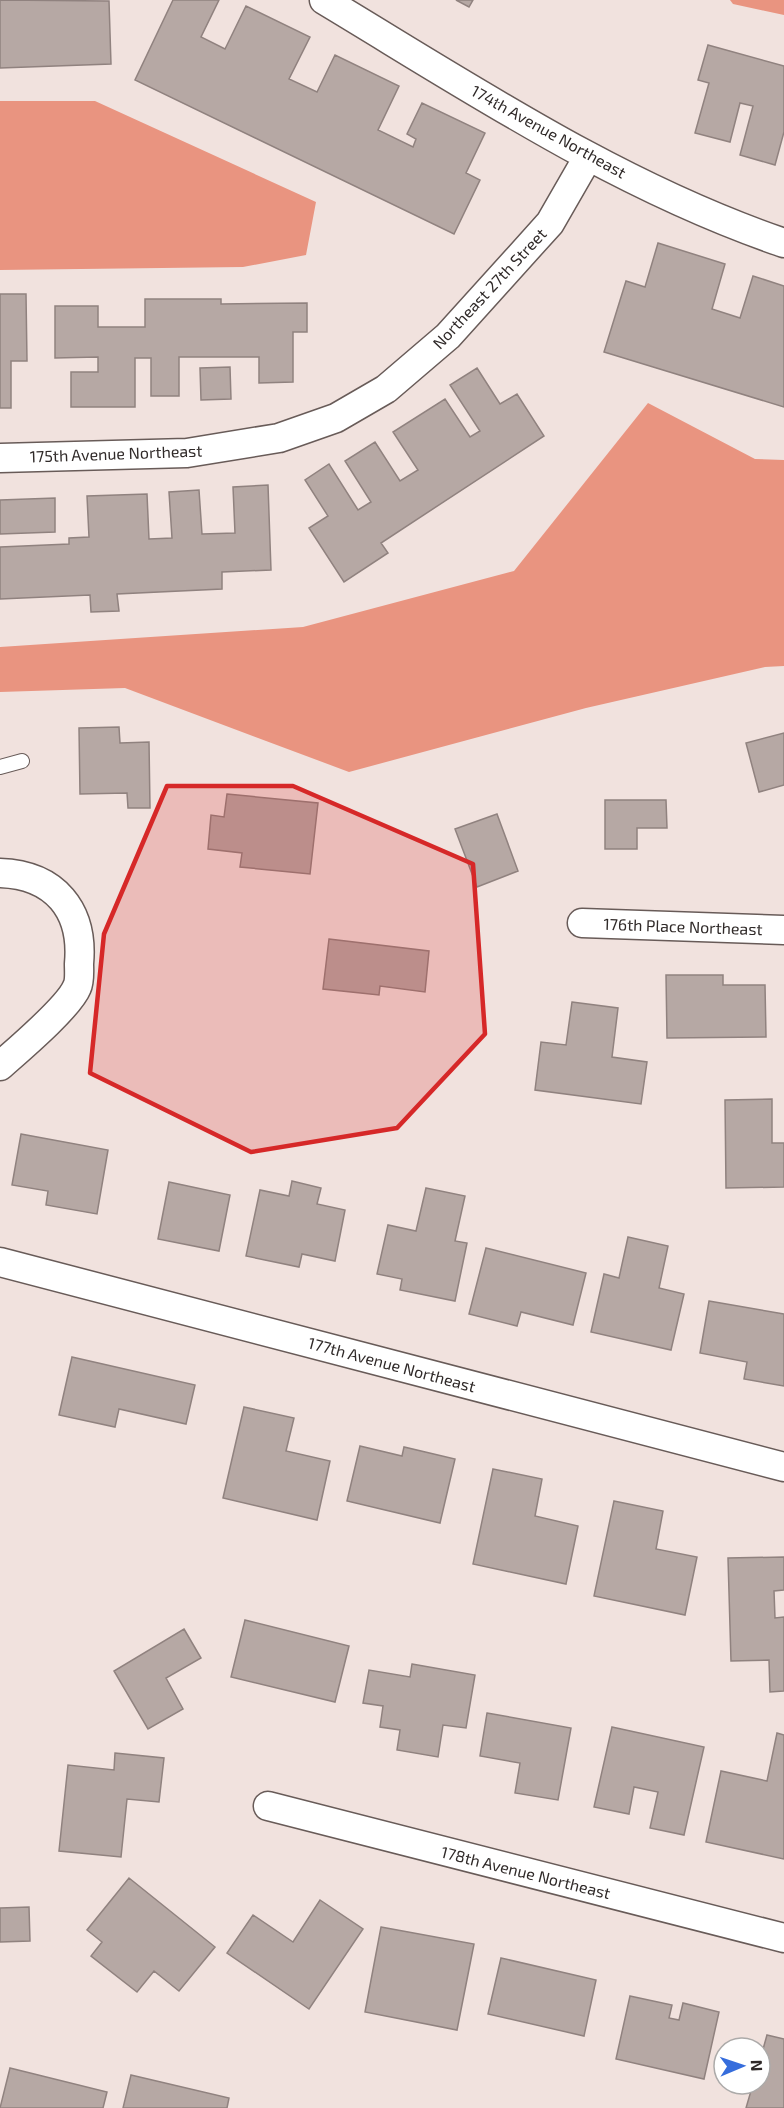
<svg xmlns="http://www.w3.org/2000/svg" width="784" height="2108" font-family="'Exo 2',sans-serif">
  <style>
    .forest { fill: #e99480 }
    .building { fill: #b6a8a4; stroke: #90827f; stroke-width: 1.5 }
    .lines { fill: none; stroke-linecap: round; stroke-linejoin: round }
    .service-casing { stroke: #685b58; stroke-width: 16 }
    .minor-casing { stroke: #685b58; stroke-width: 31 }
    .service { stroke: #fff; stroke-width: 14 }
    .minor { stroke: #fff; stroke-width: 28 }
    .marked { fill: #d62828; fill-opacity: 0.2; stroke: #d62828; stroke-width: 4.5; stroke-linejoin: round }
    .labels { text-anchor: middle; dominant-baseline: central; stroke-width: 4.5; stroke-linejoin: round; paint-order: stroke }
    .street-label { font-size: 16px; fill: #302a29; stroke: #fff }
  </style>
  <rect width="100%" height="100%" fill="#f1e2de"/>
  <path class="forest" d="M730 0H784V15L733 4Z
    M0 101H95L316 202 306 255 243 267 0 270Z
    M648 403 755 459 784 460V666L765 667 586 708 349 772 125 688 0 692V647L303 627 514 571Z"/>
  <path class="building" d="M0 0 109 1 111 64 0 68Z
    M173 0H219L201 37 225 49 246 6 310 37 289 79 317 92 335 55 399 86 378 130 413 147 416 139 407 134 422 103 485 133 466 173 480 180 454 234 135 80Z
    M456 0H473L469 7Z
    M708 45 784 66V132L775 165 740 155 753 106 740 103 730 142 695 133 709 83 698 80Z
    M658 243 725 264 712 309 740 318 753 276 784 286V407L604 352 626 281 645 287Z
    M0 294H26L27 361H11V408H0Z
    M145 299H221V304L307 303V332H293V382L259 383V357H179V396H151V358H135V407H71V372H98V357L55 358V306H98V327H145Z
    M230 367 231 399 201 400 200 368Z
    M477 368 500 404 517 394 544 436 381 543 388 553 344 582 309 528 328 516 305 480 329 464 358 510 371 502 345 461 375 442 400 481 418 470 393 432 445 399 470 437 480 431 450 385Z
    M268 485 271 570 222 572V589L117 594 119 611 91 612 90 595 0 599V547L69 544V538L89 537 87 496 147 494 149 539 172 538 169 492 199 490 202 534 235 533 233 487Z
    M55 498V532L0 534V500Z
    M119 727 120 743 149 742 150 808H128L127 793 80 794 79 728Z
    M784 733V785L759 792 746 743Z
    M227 794 318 803 310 874 240 867 242 853 208 849 211 815 224 817Z
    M605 800H666L667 828H637V849H605Z
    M497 814 518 871 477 887 455 829Z
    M329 939 429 951 425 992 380 986 379 995 323 989Z
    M666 975H723V985H765L766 1037 667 1038Z
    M572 1002 618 1008 612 1057 647 1062 641 1104 535 1090 541 1042 566 1045Z
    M772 1099V1143H784V1187L726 1188 725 1100Z
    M21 1134 108 1150 97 1214 46 1205 48 1191 12 1185Z
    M292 1181 321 1188 317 1204 345 1210 335 1261 302 1254 299 1267 246 1256 260 1190 289 1196Z
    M169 1182 230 1195 219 1251 158 1239Z
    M426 1188 465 1196 455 1241 467 1243 455 1301 400 1290 402 1279 377 1274 388 1225 416 1231Z
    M628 1237 668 1246 659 1288 684 1294 671 1350 591 1332 604 1274 619 1278Z
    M486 1248 586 1273 573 1325 521 1312 517 1326 469 1314Z
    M709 1301 784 1314V1386L744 1379 747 1362 700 1353Z
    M72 1357 195 1385 186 1424 119 1409 115 1427 59 1415Z
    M244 1407 294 1418 286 1451 330 1461 317 1520 223 1498Z
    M360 1446 402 1456 404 1447 455 1459 440 1523 347 1501Z
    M493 1469 542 1479 535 1516 578 1526 566 1584 473 1564Z
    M614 1501 663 1511 656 1549 697 1557 685 1615 594 1596Z
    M784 1557V1590L774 1591 775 1618 784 1617V1691L770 1692 769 1660 731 1661 728 1558Z
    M245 1620 349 1646 335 1702 231 1677Z
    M184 1629 201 1658 166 1678 183 1709 148 1729 114 1671Z
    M412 1664 475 1675 466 1728 443 1725 438 1757 397 1750 400 1730 380 1727 383 1706 363 1703 369 1670 410 1677Z
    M487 1713 571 1728 558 1800 515 1793 520 1763 480 1756Z
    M612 1727 704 1747 684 1835 650 1828 658 1792 634 1787 629 1814 594 1807Z
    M777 1733 784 1735V1859L706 1842 721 1771 767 1781Z
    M115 1753 164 1758 159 1802 127 1799 121 1857 59 1851 68 1765 114 1770Z
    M129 1878 215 1947 179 1991 154 1971 137 1992 91 1956 102 1942 87 1930Z
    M320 1900 363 1929 309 2009 227 1953 253 1915 293 1942Z
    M29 1907 30 1941 0 1942V1908Z
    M381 1927 474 1944 457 2030 365 2012Z
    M501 1958 596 1980 584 2036 488 2014Z
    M630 1996 672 2005 669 2018 679 2020 683 2003 719 2012 704 2079 616 2059Z
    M767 2035 784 2039V2108H746L753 2084H760V2060Z
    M10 2068 107 2092 103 2108H0Z
    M131 2075 229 2098 227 2108H123Z"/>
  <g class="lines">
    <g class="service-casing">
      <path id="service" d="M0 767 22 761"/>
    </g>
    <g class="minor-casing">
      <path id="minor" d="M324 0C472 89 619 187 784 243
        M0 458 187 453 279 438 336 418 386 389 448 336 550 223 588 157
        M0 873C55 875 84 910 79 964 79 970 80 981 77 987 69 1007 18 1050 0 1066
        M582 923 784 930
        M0 1262 784 1467
        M268 1806 784 1938"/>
    </g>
    <use href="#service" class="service"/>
    <use href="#minor" class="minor"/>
  </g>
  <path class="marked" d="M167 786H293L473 864 485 1034 397 1128 251 1152 90 1073 104 934Z"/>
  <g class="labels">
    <g class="street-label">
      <text transform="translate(549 131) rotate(29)">174th Avenue Northeast</text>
      <text transform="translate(489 288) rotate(-47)">Northeast 27th Street</text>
      <text transform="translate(116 453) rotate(-2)">175th Avenue Northeast</text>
      <text transform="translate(683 926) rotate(2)">176th Place Northeast</text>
      <text transform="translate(392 1364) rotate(15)">177th Avenue Northeast</text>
      <text transform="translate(526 1872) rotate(14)">178th Avenue Northeast</text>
    </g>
  </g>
  <g transform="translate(742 2066) rotate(88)"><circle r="28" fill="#ffffff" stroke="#acaaa9" stroke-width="1.5"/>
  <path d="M0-4.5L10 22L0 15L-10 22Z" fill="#366ddc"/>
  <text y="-9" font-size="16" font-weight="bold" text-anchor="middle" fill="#302a29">N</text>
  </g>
</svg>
